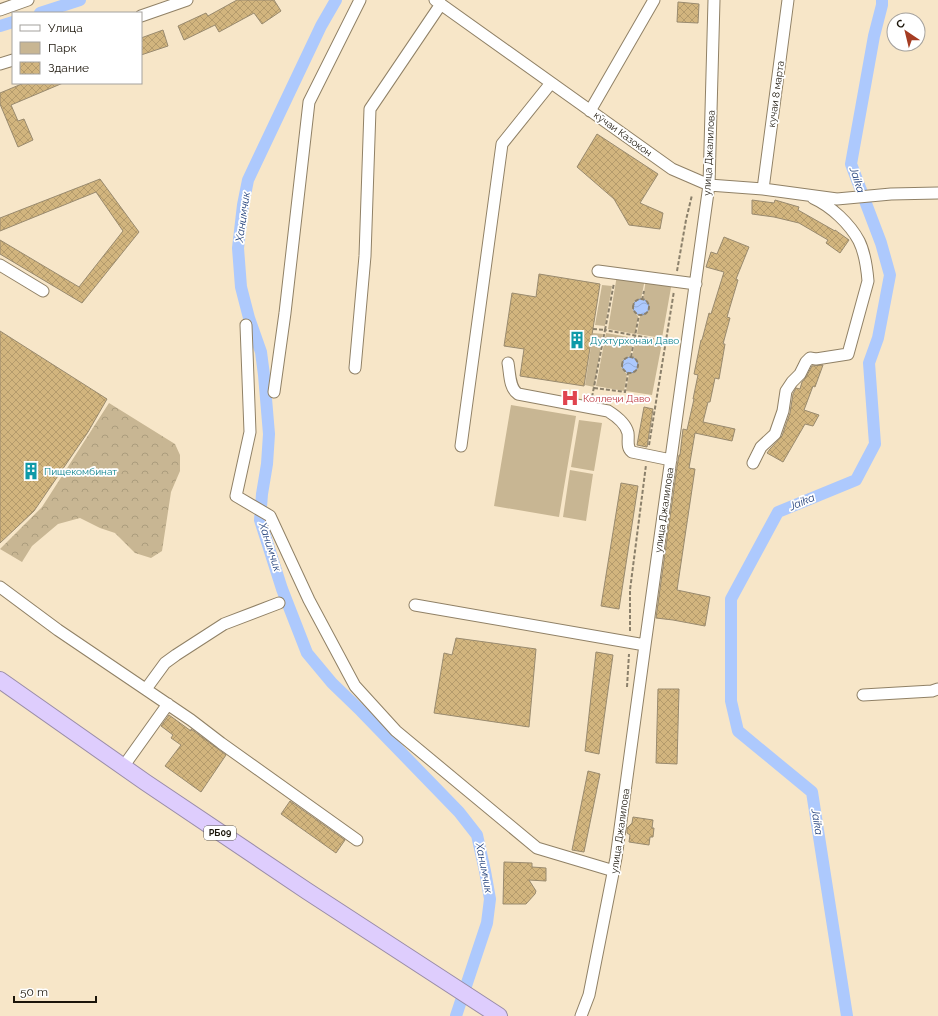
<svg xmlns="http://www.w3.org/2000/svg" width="938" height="1016" font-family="Raleway,sans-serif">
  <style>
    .green { fill: #c8b693 }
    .forest { fill: url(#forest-crowns) }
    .water { fill: url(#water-waves); stroke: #8193b4 }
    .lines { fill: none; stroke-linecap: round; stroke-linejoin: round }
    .canal { stroke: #adc9fd; stroke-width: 12 }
    .building { fill: url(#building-cross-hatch); stroke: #998a6e }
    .minor-casing { stroke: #908166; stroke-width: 13 }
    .highway-casing { stroke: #9a8da8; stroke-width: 18 }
    .path { stroke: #8b806b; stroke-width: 2; stroke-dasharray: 4 2; stroke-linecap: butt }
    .minor { stroke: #fff; stroke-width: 11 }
    .highway { stroke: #decdfd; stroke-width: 16 }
    .labels { text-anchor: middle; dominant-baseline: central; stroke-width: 3.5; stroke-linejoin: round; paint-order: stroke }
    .shield { fill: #fff; stroke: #5f5b54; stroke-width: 1 }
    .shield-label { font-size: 9px; font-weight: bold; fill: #1b150a }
    .street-label { font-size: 10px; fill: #1b150a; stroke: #fff }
    .culture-label { font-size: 10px; fill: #0d838f; stroke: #fff; text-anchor: start }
    .health-label { font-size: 10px; fill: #be3a42; stroke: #fff; text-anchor: start }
    .water-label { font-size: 11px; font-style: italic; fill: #1d3c78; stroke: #fff }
  </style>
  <defs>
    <pattern id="forest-crowns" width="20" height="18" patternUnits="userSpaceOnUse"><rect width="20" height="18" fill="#c8b693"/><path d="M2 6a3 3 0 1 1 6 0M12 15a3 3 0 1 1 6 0" fill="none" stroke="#ab9c7d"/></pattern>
    <pattern id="water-waves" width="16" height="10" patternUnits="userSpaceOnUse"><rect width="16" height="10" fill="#adc9fd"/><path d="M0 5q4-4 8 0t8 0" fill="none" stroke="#94acd8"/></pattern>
    <pattern id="building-cross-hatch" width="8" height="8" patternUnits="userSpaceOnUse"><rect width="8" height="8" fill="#d2b57e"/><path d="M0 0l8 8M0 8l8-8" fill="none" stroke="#b49b6c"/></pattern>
  </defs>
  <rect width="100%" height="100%" fill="#f7e6c8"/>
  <path class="green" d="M617 275 645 279 641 299 635 301 632 305 633 311 638 316 635 334 608 329Z
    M646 279 672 282 662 338 637 334 640 316 646 314 649 309 648 303 643 299Z
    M602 285 612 286 605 326 595 325Z
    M593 333 603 334 594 387 585 385Z
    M606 333 634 338 630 356C620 359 618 368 627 374L624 391 596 386Z
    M636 339 662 343 652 395 626 391 629 374 635 372 638 367 637 361 632 357Z
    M511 405 576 416 559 517 494 506Z
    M579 420 602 423 594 471 571 467Z
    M570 470 593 474 586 521 563 517Z"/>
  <path class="forest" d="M109 403 175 444 180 455V471L171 492 162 551 151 558 135 553 115 533 100 528 80 518 58 524 32 546 22 562 0 549 42 507Z"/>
  <path class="water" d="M633 307a8 8 0 1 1 16 0a8 8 0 1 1-16 0Z
    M622 365a8 8 0 1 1 16 0a8 8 0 1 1-16 0Z"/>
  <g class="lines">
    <path class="canal" d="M336 0 321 26 248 180 243 205 238 248 241 287 249 318 261 352 264 375 269 434 267 464 262 494 260 520 282 589 307 653 332 683 361 711 459 812 477 835 485 871 490 899 487 923 456 1016
      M40 13 80 0
      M0 26 13 22
      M847 1016 812 792 738 731 731 701V599L778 512 856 480 875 444 869 363 878 338 890 275 881 243 851 164 874 36 882 5V0"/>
  </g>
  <path class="building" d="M237 0H274L281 11 262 24 254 13 219 32 215 25 184 40 178 26 206 13 208 16Z
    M678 2 699 4 698 23 677 22Z
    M163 30 168 46 141 55V38Z
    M24 83H63L11 105 18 121 24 119 33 140 18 147 0 104V93Z
    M597 134 658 174 640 203 663 213 660 229 629 225 614 199 577 167Z
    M100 179 139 232 82 303 0 254V240L79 287 123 231 96 192 0 231V218Z
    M752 200 774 203 775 200 799 207 798 210 835 231V230L849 240 840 253 826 243 828 240 799 223 774 217 752 214Z
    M724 237 749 247 736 279 738 280 727 317 730 318 723 344H725L719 379 715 378 710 402H708L703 422 735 429 732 441 695 433 689 468 695 469 677 590 710 597 705 626 673 620 656 618 677 467 679 455H680L683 429 687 430 694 399H693L698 375 694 374 701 340H702L709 313 711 314 724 272 706 267 711 252 717 254Z
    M539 274 600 284 584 386 520 376 524 349 504 346 512 293 536 297Z
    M0 331 107 399 88 432 34 511 0 543Z
    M823 365 815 387 813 386 804 410 819 415 813 426 805 424 783 462 767 453 770 449 782 436 790 413 793 394 796 388 800 389 802 382 806 377 812 366Z
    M644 407 653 409 647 447 637 445Z
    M621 483 638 486 619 609 601 606Z
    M456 638 536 649 529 727 434 713 444 653 452 655Z
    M596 652 613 655 599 754 585 751Z
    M658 689H679L677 764 656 763Z
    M169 715 191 731V729L226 755 201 792 165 766 181 745 171 738 173 735 161 726Z
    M588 771 600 774 584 852 572 850Z
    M290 801 345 840 336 853 281 814Z
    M633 817 653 820 652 828H654L653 837H650L649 845 629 842 630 835 627 833V828L632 823Z
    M504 862 532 863V867L546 868V881L529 880 536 891 535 894 526 904H503Z"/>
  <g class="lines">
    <g class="minor-casing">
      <path id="minor" d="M435 0 672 169 709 185 763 189 837 199 891 194 938 193
        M0 10 28 0
        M141 16 187 0
        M0 64 13 60
        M590 111 654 0
        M763 189 788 0
        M0 265 43 291
        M598 271 696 284
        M246 325 250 432 236 496 270 516 309 600 355 686 396 731 537 848 614 871
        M508 363C510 373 509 388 518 394L608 411C616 416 626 424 628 433 629 441 626 447 632 452L671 460
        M355 368 365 256 370 109 441 4
        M274 392 285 313 309 102 360 0
        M461 446 502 144 551 83
        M753 463 761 447 775 434 783 411 786 391 792 382 800 374 806 362 810 358 816 359 848 354 868 281C867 269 864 251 859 241 850 224 831 206 813 198
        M0 587 58 630 191 720 221 743 357 840
        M415 605 645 645
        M146 689 165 663 176 655 224 624 279 603
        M863 695 932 691 938 689
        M123 767 168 704
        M581 1016 589 995 616 858 645 645 709 185 714 0"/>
    </g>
    <g class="highway-casing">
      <path id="highway" d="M0 680 145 782 307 891 499 1016"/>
    </g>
    <path class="path" d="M677 271 686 220 692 195
      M633 307a8 8 0 1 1 16 0a8 8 0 1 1-16 0Z
      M642 300 644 291
      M593 329 605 330 614 283
      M631 357 639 315
      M622 365a8 8 0 1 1 16 0a8 8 0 1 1-16 0Z
      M594 388 625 392 628 373
      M592 397 605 330 676 343
      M649 445 674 291
      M630 631V590L646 465
      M627 687 629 654"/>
    <use href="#minor" class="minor"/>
    <use href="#highway" class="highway"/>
  </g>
  <defs>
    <g id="building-bare" transform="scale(1.38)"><path d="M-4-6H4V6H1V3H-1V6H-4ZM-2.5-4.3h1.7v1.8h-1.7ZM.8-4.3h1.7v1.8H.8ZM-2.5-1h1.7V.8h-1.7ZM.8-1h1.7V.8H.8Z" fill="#0f9aa8" stroke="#fff" stroke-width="2.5" paint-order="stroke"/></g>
    <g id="hospital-bare" transform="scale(1.38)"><path d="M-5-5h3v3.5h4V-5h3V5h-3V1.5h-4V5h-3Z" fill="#e0444e" stroke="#fff" stroke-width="2.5" paint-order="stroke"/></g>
  </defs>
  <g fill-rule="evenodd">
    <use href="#building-bare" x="577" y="340"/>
    <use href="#hospital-bare" x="570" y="398"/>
    <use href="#building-bare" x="31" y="471"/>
  </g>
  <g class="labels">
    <rect class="shield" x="204" y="826" width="32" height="14" rx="3"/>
    <g class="shield-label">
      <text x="220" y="833">РБ09</text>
    </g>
    <g class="street-label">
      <text transform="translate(776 94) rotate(-82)">кучаи 8 марта</text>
      <text transform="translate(623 134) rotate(36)">кӯчаи Казокон</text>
      <text transform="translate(709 153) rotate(-87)">улица Джалилова</text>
      <text transform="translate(664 510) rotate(-82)">улица Джалилова</text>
      <text transform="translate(620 831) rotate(-82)">улица Джалилова</text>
    </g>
    <g class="culture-label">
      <text x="590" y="340">Духтурхонаи Даво</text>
      <text x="44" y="471">Пищекомбинат</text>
    </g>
    <g class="health-label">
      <text x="583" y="398">Коллеҷи Даво</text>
    </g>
    <g class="water-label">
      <text transform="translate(857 180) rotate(72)">Jaika</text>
      <text transform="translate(243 217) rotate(-82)">Ханимчик</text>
      <text transform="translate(802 502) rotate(-23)">Jaika</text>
      <text transform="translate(270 547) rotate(72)">Ханимчик</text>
      <text transform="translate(817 822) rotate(81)">Jaika</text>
      <text transform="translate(484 868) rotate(79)">Ханимчик</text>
    </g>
  </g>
  <rect x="12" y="12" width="130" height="72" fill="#ffffff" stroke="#a4a19d"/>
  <rect x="20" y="25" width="20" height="6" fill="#ffffff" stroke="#a4a19d"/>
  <text x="48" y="32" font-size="12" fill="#1b150a">Улица</text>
  <rect x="20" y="42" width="20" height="12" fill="#c8b693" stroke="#a4a19d"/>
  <text x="48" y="52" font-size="12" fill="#1b150a">Парк</text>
  <rect x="20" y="62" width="20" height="12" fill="url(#building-cross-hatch)" stroke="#a4a19d"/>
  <text x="48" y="72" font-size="12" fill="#1b150a">Здание</text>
  <g transform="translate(906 32) rotate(325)"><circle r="19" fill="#ffffff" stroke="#a4a19d"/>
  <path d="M0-3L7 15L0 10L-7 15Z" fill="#a53c22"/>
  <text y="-6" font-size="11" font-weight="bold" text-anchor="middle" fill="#1b150a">С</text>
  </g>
  <path d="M14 996v6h82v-6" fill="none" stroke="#1b150a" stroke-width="2"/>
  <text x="20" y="996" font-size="12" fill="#1b150a" stroke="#ffffff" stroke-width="3" paint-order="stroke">50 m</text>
</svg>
